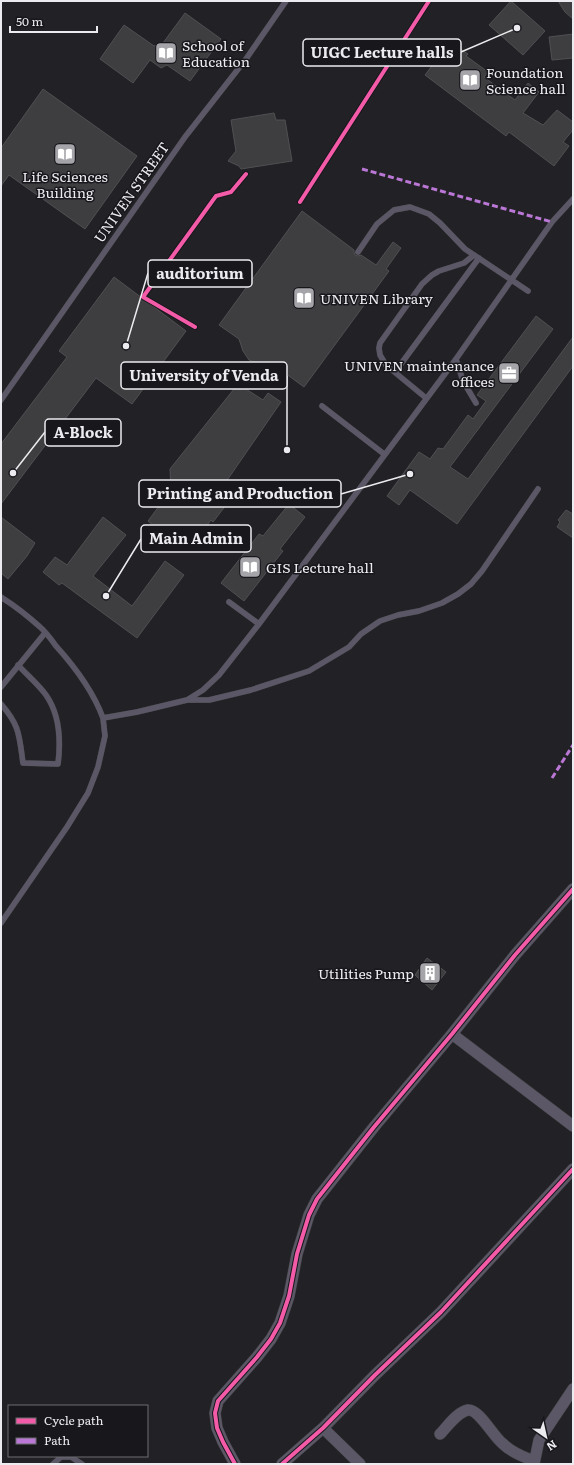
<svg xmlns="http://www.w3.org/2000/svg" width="574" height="1465" font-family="Literata,serif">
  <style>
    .building { fill: #3e3e41; stroke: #504f52 }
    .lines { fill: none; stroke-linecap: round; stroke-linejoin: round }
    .lane-casing { stroke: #3e3e40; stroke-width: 6 }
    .street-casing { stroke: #3e3e40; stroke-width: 12 }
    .lane { stroke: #5b5766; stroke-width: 5.5 }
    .street { stroke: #5b5766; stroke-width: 11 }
    .quiet { stroke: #ba77d6; stroke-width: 3; stroke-dasharray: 6 3; stroke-linecap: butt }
    .cycleway-casing { stroke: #18171c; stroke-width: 6 }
    .cycleway { stroke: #f35aa7; stroke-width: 4 }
    .labels { text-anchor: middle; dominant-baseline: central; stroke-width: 3; stroke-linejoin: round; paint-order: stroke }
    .poi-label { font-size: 14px; fill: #ecebef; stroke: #18171c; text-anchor: start }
    .street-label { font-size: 14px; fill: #ecebef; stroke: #18171c }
    .leader { fill: none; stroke: #ecebef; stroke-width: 1.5 }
    .callout-dot { fill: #ecebef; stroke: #18171c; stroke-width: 1.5 }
    .callout { fill: #18171c; stroke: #ecebef; stroke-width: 1.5 }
    .callout-label { font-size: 15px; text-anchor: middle; font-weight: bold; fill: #ecebef }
  </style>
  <rect width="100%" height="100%" fill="#222125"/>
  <path class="building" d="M511 1 545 31 523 55 489 25Z
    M558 1H573V19L565 12Z
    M185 13 221 39 190 81 167 65 161 68 150 60 133 83 100 59 124 25 154 46 163 43Z
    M573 34V58L552 60 549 37Z
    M450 42 468 54 466 56 488 72 484 77 515 100 528 83 539 92 523 113 543 125 557 110 573 122V130L563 142 569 146 554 166 509 132 506 136 425 75Z
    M43 89 137 156 85 229 9 175 1 186V148Z
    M274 113 276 120H285L292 161 241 169 239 166 228 161 236 151 231 120Z
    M302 211 354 250V252L355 255 358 256 361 255 376 265 393 242 401 248 386 269 389 271 304 387 270 362 261 364 249 360 243 351 239 339 219 325Z
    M114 277 186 331 132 404 96 378 1 504V444L67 357 59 351Z
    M536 316 553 329 450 467 468 479 573 337V366L457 524 410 490 399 505 387 496 419 452 430 459 438 448 443 449 468 415 473 419 486 401 477 395Z
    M238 384 263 400 268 393 281 402 219 492 230 500 213 522 211 520 188 550 164 532 163 534 148 521 171 490 170 469Z
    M289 504 305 517 280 549 283 551 244 601 221 583 259 534 263 536Z
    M566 510 573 514V538L557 527 560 522 558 520Z
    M1 517 35 543 27 556 8 579 1 573Z
    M103 517 126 535 93 576 132 606 165 561 184 575 137 638 62 583 59 585 43 572 55 557 67 565Z
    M427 958 446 972 432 990 415 975Z"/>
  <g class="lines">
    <g class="lane-casing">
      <path id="lane" d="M358 252 377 224 394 210 410 207 429 214 440 223 465 249 528 291
        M456 359 463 381 476 403
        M395 372 479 258
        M426 398 386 365 380 355 379 348 380 343 422 284 432 275 439 271 464 263 474 255
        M1 400 185 137 246 59 286 1
        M322 406 384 454
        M1 597C15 606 28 616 40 627 46 632 51 639 56 646 75 667 93 691 103 718
        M229 602 259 624
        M1 687 45 633
        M187 700H209L251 690 309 671 349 647 361 634 380 621 398 615 419 611 442 603 458 594 471 584 482 571 538 489
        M1 704C20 726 19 735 23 763L58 764C61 740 60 715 46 695 38 684 27 675 18 665
        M1 923 67 827 88 793 98 767 105 736 103 718 137 712 187 700 203 690 219 675 259 624 456 359 552 222 573 199
        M53 1464 61 1457H71L82 1464"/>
    </g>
    <g class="street-casing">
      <path id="street" d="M452 1034 573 1126
        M323 1428 360 1464
        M440 1434C447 1427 457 1412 468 1410 479 1409 493 1436 502 1443 511 1452 522 1456 534 1461
        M235 1464 223 1442 217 1428 215 1413 218 1401 257 1357 271 1339 280 1323 289 1296 297 1254 309 1215 317 1199 374 1127 452 1034 515 955 573 889
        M282 1464 323 1428 375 1375 441 1312 573 1169
        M534 1464 539 1440 573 1389"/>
    </g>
    <use href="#lane" class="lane"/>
    <use href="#street" class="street"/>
    <path class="quiet" d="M362 169 552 222
      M552 778 573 745"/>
    <g class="cycleway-casing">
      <path id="cycleway" d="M300 202 429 1
        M195 327 143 297 216 196 231 192 246 174
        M235 1464 223 1442 217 1428 215 1413 218 1401 257 1357 271 1339 280 1323 289 1296 297 1254 309 1215 317 1199 374 1127 452 1034 515 955 573 889
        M282 1464 323 1428 375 1375 441 1312 573 1169"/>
    </g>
    <use href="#cycleway" class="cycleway"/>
  </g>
  <defs>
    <g id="library-square" transform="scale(1.15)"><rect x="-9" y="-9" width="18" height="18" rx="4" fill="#a5a4a8" stroke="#18171c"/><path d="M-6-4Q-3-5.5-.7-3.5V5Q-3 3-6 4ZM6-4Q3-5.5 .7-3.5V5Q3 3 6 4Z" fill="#fff"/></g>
    <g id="office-square" transform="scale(1.15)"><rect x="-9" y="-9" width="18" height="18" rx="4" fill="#a5a4a8" stroke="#18171c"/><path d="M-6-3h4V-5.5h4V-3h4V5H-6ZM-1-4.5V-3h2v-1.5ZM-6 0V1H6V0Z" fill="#fff"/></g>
    <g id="building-square" transform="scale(1.15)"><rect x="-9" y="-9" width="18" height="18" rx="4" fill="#a5a4a8" stroke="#18171c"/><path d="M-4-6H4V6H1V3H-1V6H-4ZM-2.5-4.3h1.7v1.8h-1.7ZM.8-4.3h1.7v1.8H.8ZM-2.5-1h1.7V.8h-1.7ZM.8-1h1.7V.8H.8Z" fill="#fff"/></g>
  </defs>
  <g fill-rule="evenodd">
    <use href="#library-square" x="166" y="53"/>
    <use href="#library-square" x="470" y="80"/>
    <use href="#library-square" x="65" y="154"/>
    <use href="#library-square" x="304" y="298"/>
    <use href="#office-square" x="509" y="373"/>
    <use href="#library-square" x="250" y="567"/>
    <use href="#building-square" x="430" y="973"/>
  </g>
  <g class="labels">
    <g class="poi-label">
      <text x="182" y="45">School of<tspan x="182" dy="16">Education</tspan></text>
      <text x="486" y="72">Foundation<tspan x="486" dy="16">Science hall</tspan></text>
      <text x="65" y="176" text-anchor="middle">Life Sciences<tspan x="65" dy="16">Building</tspan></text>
      <text x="320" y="298">UNIVEN Library</text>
      <text x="494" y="365" text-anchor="end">UNIVEN maintenance<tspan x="494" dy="16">offices</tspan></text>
      <text x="266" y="567">GIS Lecture hall</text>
      <text x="414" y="973" text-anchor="end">Utilities Pump</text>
    </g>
    <g class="street-label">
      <text transform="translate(131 192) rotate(-55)">UNIVEN STREET</text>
    </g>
  </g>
  <path class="leader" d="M517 28L461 52M126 346L148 273M287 450L287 376M13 473L45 432M410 474L341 494M106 596L141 539"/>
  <g class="callout-dot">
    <circle cx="517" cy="28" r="4"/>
    <circle cx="126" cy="346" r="4"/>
    <circle cx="287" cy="450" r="4"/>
    <circle cx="13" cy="473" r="4"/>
    <circle cx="410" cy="474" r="4"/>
    <circle cx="106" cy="596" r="4"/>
  </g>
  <g class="callout">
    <rect x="303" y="39" width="158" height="27" rx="4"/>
    <rect x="148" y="260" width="104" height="27" rx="4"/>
    <rect x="121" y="362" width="166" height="27" rx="4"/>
    <rect x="45" y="419" width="76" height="27" rx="4"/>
    <rect x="139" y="480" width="202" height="27" rx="4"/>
    <rect x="141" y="525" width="110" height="27" rx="4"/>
  </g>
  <g class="callout-label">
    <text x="382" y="58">UIGC Lecture halls</text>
    <text x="200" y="279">auditorium</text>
    <text x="204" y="381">University of Venda</text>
    <text x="83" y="438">A-Block</text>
    <text x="240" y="499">Printing and Production</text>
    <text x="196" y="544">Main Admin</text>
  </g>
  <rect width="574" height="1465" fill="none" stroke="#ecebef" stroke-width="4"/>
  <rect x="8" y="1405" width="140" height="52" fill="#18171c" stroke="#6d6c70"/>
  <rect x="16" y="1418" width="20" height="6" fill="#f35aa7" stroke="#6d6c70"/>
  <text x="44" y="1425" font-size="12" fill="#ecebef">Cycle path</text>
  <rect x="16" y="1438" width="20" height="6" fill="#ba77d6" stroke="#6d6c70"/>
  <text x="44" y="1445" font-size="12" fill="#ecebef">Path</text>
  <g transform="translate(546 1437) rotate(146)" stroke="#18171c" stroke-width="3" paint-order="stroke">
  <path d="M0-3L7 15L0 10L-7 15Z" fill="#ecebef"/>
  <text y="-6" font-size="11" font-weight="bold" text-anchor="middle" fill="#ecebef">N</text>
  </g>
  <path d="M10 26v6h87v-6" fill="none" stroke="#ecebef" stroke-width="2"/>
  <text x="16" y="26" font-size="12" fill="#ecebef" stroke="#18171c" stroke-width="3" paint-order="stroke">50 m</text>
</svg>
